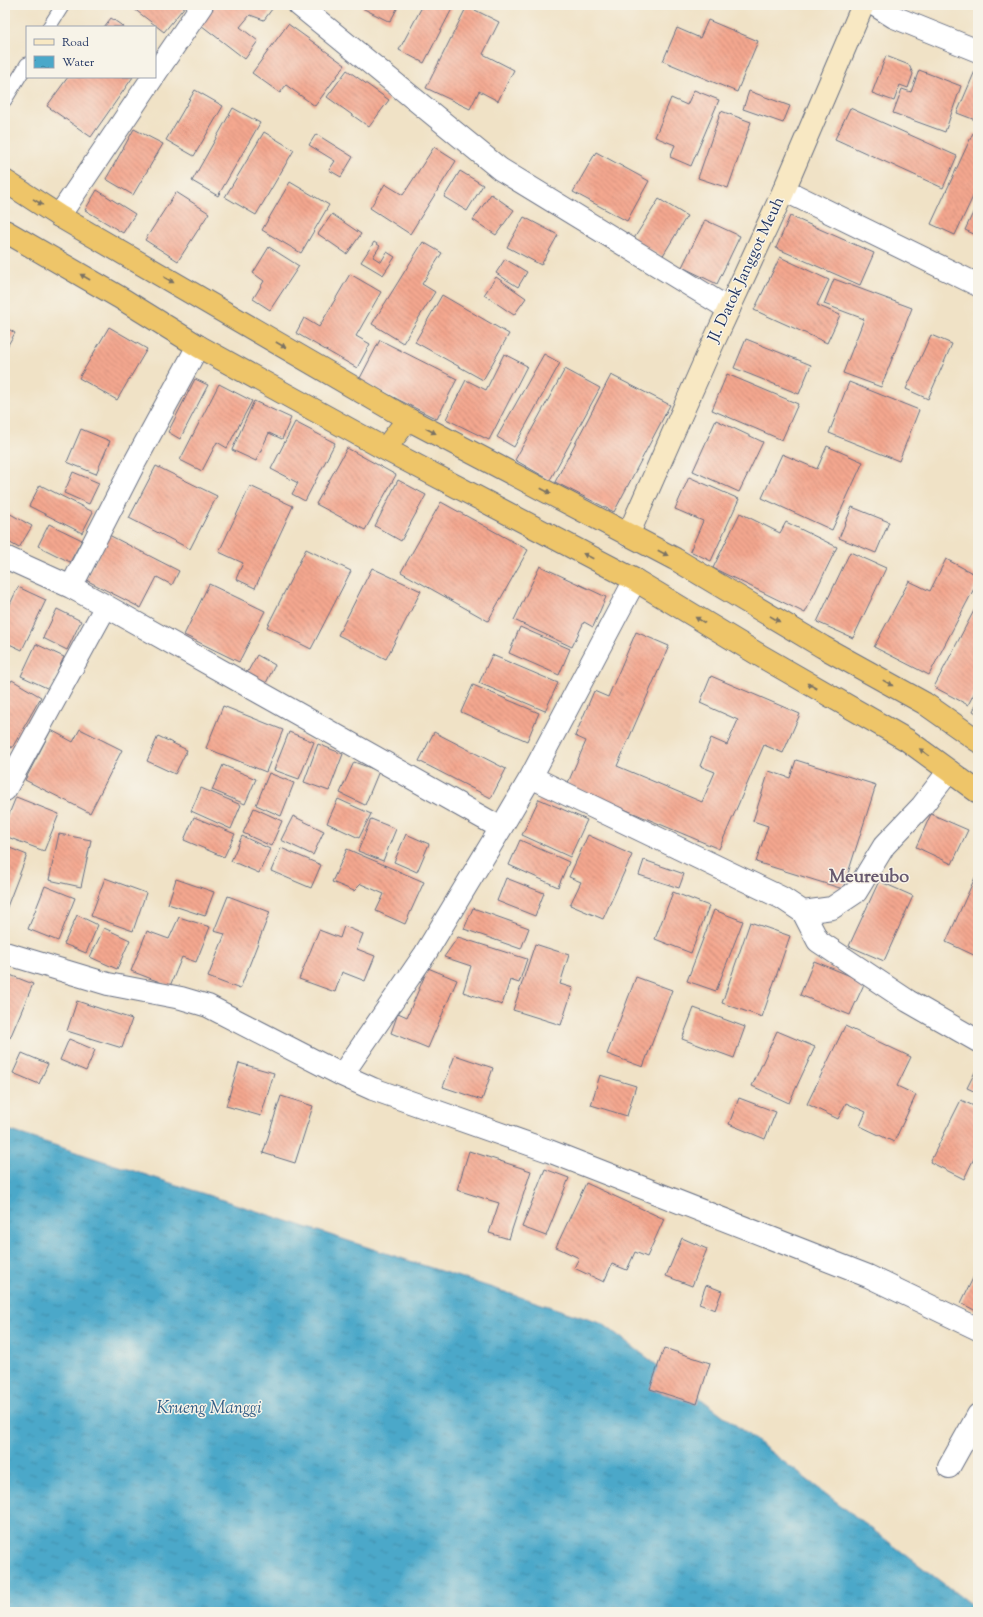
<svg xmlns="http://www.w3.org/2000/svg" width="983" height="1617" font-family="'Sorts Mill Goudy',serif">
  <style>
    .water { fill: url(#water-ripples); stroke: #336c94 }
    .building { fill: url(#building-back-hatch) }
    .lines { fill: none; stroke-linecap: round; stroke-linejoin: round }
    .lane-casing { stroke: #666e82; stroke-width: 15 }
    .street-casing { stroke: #666e82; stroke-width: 24 }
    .secondary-casing { stroke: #666e82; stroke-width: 24 }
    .highway-casing { stroke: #666e82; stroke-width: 24 }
    .lane { stroke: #fff; stroke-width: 13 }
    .street { stroke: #fff; stroke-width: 22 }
    .secondary { stroke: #f8e8c3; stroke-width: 22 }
    .highway { stroke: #eec569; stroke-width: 22 }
    .oneway { fill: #7a7263 }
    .labels { text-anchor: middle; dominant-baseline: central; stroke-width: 3; stroke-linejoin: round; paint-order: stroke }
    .street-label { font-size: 16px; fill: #1b2f5e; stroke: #f7f3e8 }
    .water-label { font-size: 17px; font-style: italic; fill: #2c5983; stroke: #f7f3e8 }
    .quarter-label { font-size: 18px; font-weight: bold; fill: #67596f; stroke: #f7f3e8 }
  </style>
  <defs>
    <pattern id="water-ripples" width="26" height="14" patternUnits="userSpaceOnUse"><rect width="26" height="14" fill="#4ba8c9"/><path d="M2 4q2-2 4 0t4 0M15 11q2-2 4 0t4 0" fill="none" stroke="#3e89a6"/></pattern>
    <pattern id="building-back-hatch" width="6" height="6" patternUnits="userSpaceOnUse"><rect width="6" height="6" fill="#f4a78f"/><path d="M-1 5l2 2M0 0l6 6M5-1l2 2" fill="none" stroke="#c58878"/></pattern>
  </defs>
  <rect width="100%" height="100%" fill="#f7f3e8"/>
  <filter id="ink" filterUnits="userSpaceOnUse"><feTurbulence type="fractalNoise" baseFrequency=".025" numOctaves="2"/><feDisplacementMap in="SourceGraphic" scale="8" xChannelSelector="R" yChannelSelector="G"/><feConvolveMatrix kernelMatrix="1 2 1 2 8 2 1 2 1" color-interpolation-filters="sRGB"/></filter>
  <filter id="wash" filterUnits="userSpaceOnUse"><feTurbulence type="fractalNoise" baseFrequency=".012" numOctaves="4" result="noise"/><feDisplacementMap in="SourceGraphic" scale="16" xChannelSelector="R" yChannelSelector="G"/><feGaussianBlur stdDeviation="0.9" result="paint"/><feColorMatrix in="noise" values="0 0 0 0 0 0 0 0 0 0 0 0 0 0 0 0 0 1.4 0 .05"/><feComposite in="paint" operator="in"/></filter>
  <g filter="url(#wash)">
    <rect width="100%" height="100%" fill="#f0e2c6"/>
    <path class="water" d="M5 1129 603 1324 978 1610V1612H5Z"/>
    <g id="blocks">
      <path class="building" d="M129 5H186L164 32Z
        M210 5H275L264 20 250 15 240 27 258 41 245 59 197 22Z
        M363 5H399L390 22 362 8Z
        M423 5H454L424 63 399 50Z
        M467 6 499 22 483 54 514 70 498 101 479 91 470 109 426 88Z
        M111 18 124 27H104Z
        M708 20 758 41 737 92 663 61 677 28 700 38Z
        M288 24 345 65 315 106 286 85 280 93 252 73Z
        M886 56 909 65 913 74 908 88 900 85 894 101 872 93Z
        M978 64V121L957 113Z
        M347 70 389 100 369 127 327 97Z
        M919 70 961 86 945 132 893 113 902 89 911 92Z
        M68 77H133L91 137 47 106Z
        M195 90 223 106 194 156 166 140Z
        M694 90 719 100 691 166 670 157 675 145 655 137 671 98 687 105Z
        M749 91 790 106 783 123 743 109Z
        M233 108 260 123 218 196 192 181Z
        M850 108 957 156 943 188 835 139Z
        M721 111 751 122 728 188 698 178Z
        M134 129 163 144 133 195 106 179Z
        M264 132 294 150 256 215 225 197Z
        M973 133 978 136V186L955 235 931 224Z
        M316 134 353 157 341 177 329 170 335 161 309 145Z
        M434 147 456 161 410 234 370 208 385 184 403 195Z
        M596 152 649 181 627 221 573 192Z
        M460 171 483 185 467 211 444 197Z
        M290 182 329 205 301 253 262 230Z
        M97 190 135 214 123 233 85 210Z
        M176 192 209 213 178 261 145 240Z
        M491 194 514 210 496 235 473 220Z
        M659 199 687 216 662 257 633 240Z
        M978 202V236L965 230Z
        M332 214 361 234 347 254 318 234Z
        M790 216 874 253 860 285 776 248Z
        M524 217 558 235 541 265 507 247Z
        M705 220 740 236 717 284 682 267Z
        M374 242 380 246 373 257 381 262 387 252 395 257 383 275 361 262Z
        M423 242 442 253 422 284 435 292 403 343 372 324Z
        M269 247 299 266 270 310 253 299 264 281 253 273Z
        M780 257 829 280 817 305 840 315 827 343 754 310Z
        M505 259 527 272 518 287 496 273Z
        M350 274 381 292 356 336 370 344 357 368 296 333 304 318 319 327Z
        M496 277 526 298 514 315 484 295Z
        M834 279 912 308 881 387 843 373 864 319 824 304Z
        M442 295 509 334 483 380 415 342Z
        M5 327 15 333 5 350Z
        M109 327 147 349 117 400 79 378Z
        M931 335 952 344 928 399 906 389Z
        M746 339 811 365 799 394 734 368Z
        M380 340 457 379 437 419 359 380Z
        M504 354 527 366 489 440 446 419 466 380 486 390Z
        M544 354 560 363 514 447 497 437Z
        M565 369 600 388 550 480 515 460Z
        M727 374 798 404 782 440 712 410Z
        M611 375 670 405 614 512 555 482Z
        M195 379 208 385 180 439 168 432Z
        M849 382 919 410 899 461 829 433Z
        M219 384 252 401 227 448 217 442 202 471 180 460Z
        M254 401 291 418 282 439 269 433 256 461 232 450Z
        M716 420 763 442 739 492 693 471Z
        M295 422 335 443 305 501 292 494 298 483 271 469Z
        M81 429 110 441 96 474 67 462Z
        M827 446 863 462 832 530 762 498 782 454 817 469Z
        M347 448 396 475 365 530 316 504Z
        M156 466 217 496 190 549 129 518Z
        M73 472 99 483 89 504 64 493Z
        M689 477 739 499 711 561 690 551 703 521 675 509Z
        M398 480 426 495 401 541 375 526Z
        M40 485 93 512 82 533 29 506Z
        M250 486 293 506 255 588 236 579 243 563 219 552Z
        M441 502 528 550 488 621 401 572Z
        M852 507 889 522 876 553 839 538Z
        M5 511 32 526 19 548 5 540Z
        M740 513 780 533 786 522 837 547 805 613 713 568Z
        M49 524 82 540 70 562 38 546Z
        M109 535 179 571 172 585 157 577 141 608 86 580Z
        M306 549 351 571 311 649 267 627Z
        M850 552 886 568 853 638 817 622Z
        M946 559 978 576V581L929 675 874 647 909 581 930 591Z
        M540 566 606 597 593 627 584 622 572 647 514 620Z
        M372 568 421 591 386 659 338 635Z
        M209 584 265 611 239 662 184 635Z
        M18 587 46 600 22 650 5 642V615Z
        M978 603V686L968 705 934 687Z
        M57 609 81 621 67 650 43 638Z
        M520 627 570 649 559 675 509 653Z
        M636 632 669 646 617 766 702 802 715 772 700 766 711 738 727 745 738 720 700 703 711 676 800 714 783 753 764 745 719 849 567 785 586 741 575 736 594 691 608 697Z
        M36 644 64 657 49 689 21 676Z
        M257 655 275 665 266 683 247 673Z
        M492 655 558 683 545 711 479 683Z
        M12 680 41 697 12 748 5 744V691Z
        M473 685 539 713 527 741 461 712Z
        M978 701V714L973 711Z
        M223 706 283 730 266 772 206 748Z
        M80 729 122 750 90 813 25 780 51 730 73 742Z
        M289 732 314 742 299 779 274 770Z
        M434 732 506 769 491 798 419 761Z
        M158 736 187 750 175 774 147 761Z
        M318 744 343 754 329 791 304 782Z
        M796 760 876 785 843 889 756 862 768 826 753 821 769 771 790 778Z
        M354 762 379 771 365 805 340 793Z
        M223 765 256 779 245 804 212 790Z
        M269 773 294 783 281 816 256 805Z
        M201 788 241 805 231 829 191 811Z
        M16 797 59 814 44 851 5 836V824Z
        M338 799 371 814 359 838 327 823Z
        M539 799 587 820 570 857 522 835Z
        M254 808 282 821 271 846 243 833Z
        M931 814 968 830 952 864 916 847Z
        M293 816 324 831 313 855 281 840Z
        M194 817 235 834 224 857 184 840Z
        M371 819 396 829 383 861 358 851Z
        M59 834 91 840 81 887 49 880Z
        M406 834 429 844 417 872 394 862Z
        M588 835 632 855 603 919 570 905 581 882 569 877Z
        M242 836 270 849 259 873 231 861Z
        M520 840 569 862 558 887 509 865Z
        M5 846 27 855 5 912Z
        M281 848 321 865 311 888 271 871Z
        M347 849 424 882 405 924 376 911 384 894 361 884 354 891 332 882Z
        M644 860 684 874 679 888 639 875Z
        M978 871V957L946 942Z
        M105 878 146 893 133 931 91 916Z
        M506 878 544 893 535 916 497 901Z
        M176 879 214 892 205 916 168 904Z
        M879 881 913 896 884 961 849 946Z
        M45 886 75 898 58 941 28 929Z
        M673 892 709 906 691 953 655 939Z
        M228 896 270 912 240 989 208 977 225 934 214 931Z
        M473 908 529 928 521 949 464 929Z
        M714 910 743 921 716 991 687 981Z
        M77 915 98 925 86 953 64 944Z
        M179 917 210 927 196 962 182 957 170 986 131 971 147 931 169 939Z
        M750 922 790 936 762 1017 722 1003Z
        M344 926 363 934 357 949 375 956 365 981 342 972 335 992 299 979 319 930 340 938Z
        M104 928 130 940 117 969 90 957Z
        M458 937 527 959 519 983 510 980 502 1005 463 992 471 966 444 957Z
        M535 944 569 955 560 984 573 988 561 1025 513 1010Z
        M814 961 865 982 850 1015 800 995Z
        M428 968 457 980 428 1048 391 1033 398 1013 407 1017Z
        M5 973 33 984 10 1038 5 1035Z
        M636 977 672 990 643 1067 607 1054Z
        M77 1001 132 1019 122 1048 67 1031Z
        M694 1008 745 1027 734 1058 682 1039Z
        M845 1026 911 1057 897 1086 916 1095 894 1142 860 1126 866 1112 846 1103 838 1119 807 1104Z
        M777 1031 815 1047 789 1103 752 1086Z
        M69 1039 95 1050 86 1071 60 1060Z
        M22 1053 48 1064 39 1084 13 1073Z
        M455 1055 493 1068 482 1100 443 1087Z
        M239 1063 274 1073 261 1116 226 1106Z
        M978 1066V1093L967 1088Z
        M600 1075 636 1086 627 1116 591 1105Z
        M281 1096 313 1106 295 1163 263 1153Z
        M739 1098 776 1112 765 1139 729 1124Z
        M961 1100 978 1108V1150L964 1179 930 1162Z
        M469 1151 531 1171 509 1239 489 1233 499 1203 457 1190Z
        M545 1169 569 1178 546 1236 522 1227Z
        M586 1183 664 1219 647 1257 635 1252 627 1270 612 1264 604 1282 574 1268 579 1258 556 1247Z
        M682 1238 707 1249 692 1286 666 1276Z
        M974 1276 978 1278V1312L961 1303Z
        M706 1285 722 1291 715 1310 699 1304Z
        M664 1348 710 1363 697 1404 650 1389Z"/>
    </g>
  </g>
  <g filter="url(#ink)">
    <use href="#blocks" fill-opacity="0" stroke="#666e82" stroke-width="1"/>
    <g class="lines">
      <g class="lane-casing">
        <path id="lane" d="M49 27 63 5
          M5 100 27 64"/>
      </g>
      <g class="street-casing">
        <path id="street" d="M299 5 500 169 729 309
          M875 5 894 17 978 51
          M155 74 202 5
          M784 190 978 285
          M59 216 153 77
          M5 557 71 587 106 606 501 828
          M71 587 135 462 198 346
          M531 777 782 898 803 912 818 941 908 1001 978 1041
          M5 790 106 606
          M803 912 832 908 856 892 884 846 922 806 949 771
          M5 953 108 984 181 998 208 1006 342 1075 373 1089 549 1151 868 1276 978 1329
          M342 1075 425 954 501 828 531 777 635 580
          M949 1467 978 1415"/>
      </g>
      <g class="secondary-casing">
        <path id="secondary" d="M628 535 708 354 784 190 863 5"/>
      </g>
      <g class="highway-casing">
        <path id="highway" d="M5 181 59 216 408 419 675 559 823 647 924 703 978 741
          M5 231 119 297 198 346 385 449 635 580 761 656 907 740 978 792
          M385 449 408 419"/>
      </g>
      <use href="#lane" class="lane"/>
      <use href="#street" class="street"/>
      <use href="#secondary" class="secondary"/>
      <use href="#highway" class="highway"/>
    </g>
    <defs><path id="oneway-solid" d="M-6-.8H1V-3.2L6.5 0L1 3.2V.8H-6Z"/></defs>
    <g class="oneway">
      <use href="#oneway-solid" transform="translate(38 202) rotate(32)"/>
      <use href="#oneway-solid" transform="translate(85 277) rotate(-150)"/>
      <use href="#oneway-solid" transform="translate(169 280) rotate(30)"/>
      <use href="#oneway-solid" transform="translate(281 345) rotate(30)"/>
      <use href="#oneway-solid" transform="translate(431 431) rotate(28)"/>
      <use href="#oneway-solid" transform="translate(546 491) rotate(28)"/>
      <use href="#oneway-solid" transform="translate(663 553) rotate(28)"/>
      <use href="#oneway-solid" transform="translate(588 556) rotate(-153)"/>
      <use href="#oneway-solid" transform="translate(775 619) rotate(31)"/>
      <use href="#oneway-solid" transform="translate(700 620) rotate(-149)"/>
      <use href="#oneway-solid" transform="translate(888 683) rotate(29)"/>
      <use href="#oneway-solid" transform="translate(812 686) rotate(-150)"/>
      <use href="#oneway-solid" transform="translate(924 752) rotate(-144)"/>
    </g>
  </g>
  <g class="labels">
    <g class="street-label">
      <text transform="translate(747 270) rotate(-65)">JI. Datok Janggot Meuh</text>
    </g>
    <g class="water-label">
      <text x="209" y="1409">Krueng Manggi</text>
    </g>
    <g class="quarter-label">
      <text x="869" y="878">Meureubo</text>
    </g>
  </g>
  <rect width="983" height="1617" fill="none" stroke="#f7f3e8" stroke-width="20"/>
  <rect x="26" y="26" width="130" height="52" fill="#f7f3e8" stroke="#9fa5b1"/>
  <rect x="34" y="39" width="20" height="6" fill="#f8e8c3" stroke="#9fa5b1"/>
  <text x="62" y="46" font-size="12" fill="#1b2f5e">Road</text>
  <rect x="34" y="56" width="20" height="12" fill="url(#water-ripples)" stroke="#9fa5b1"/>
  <text x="62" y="66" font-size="12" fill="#1b2f5e">Water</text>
</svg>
